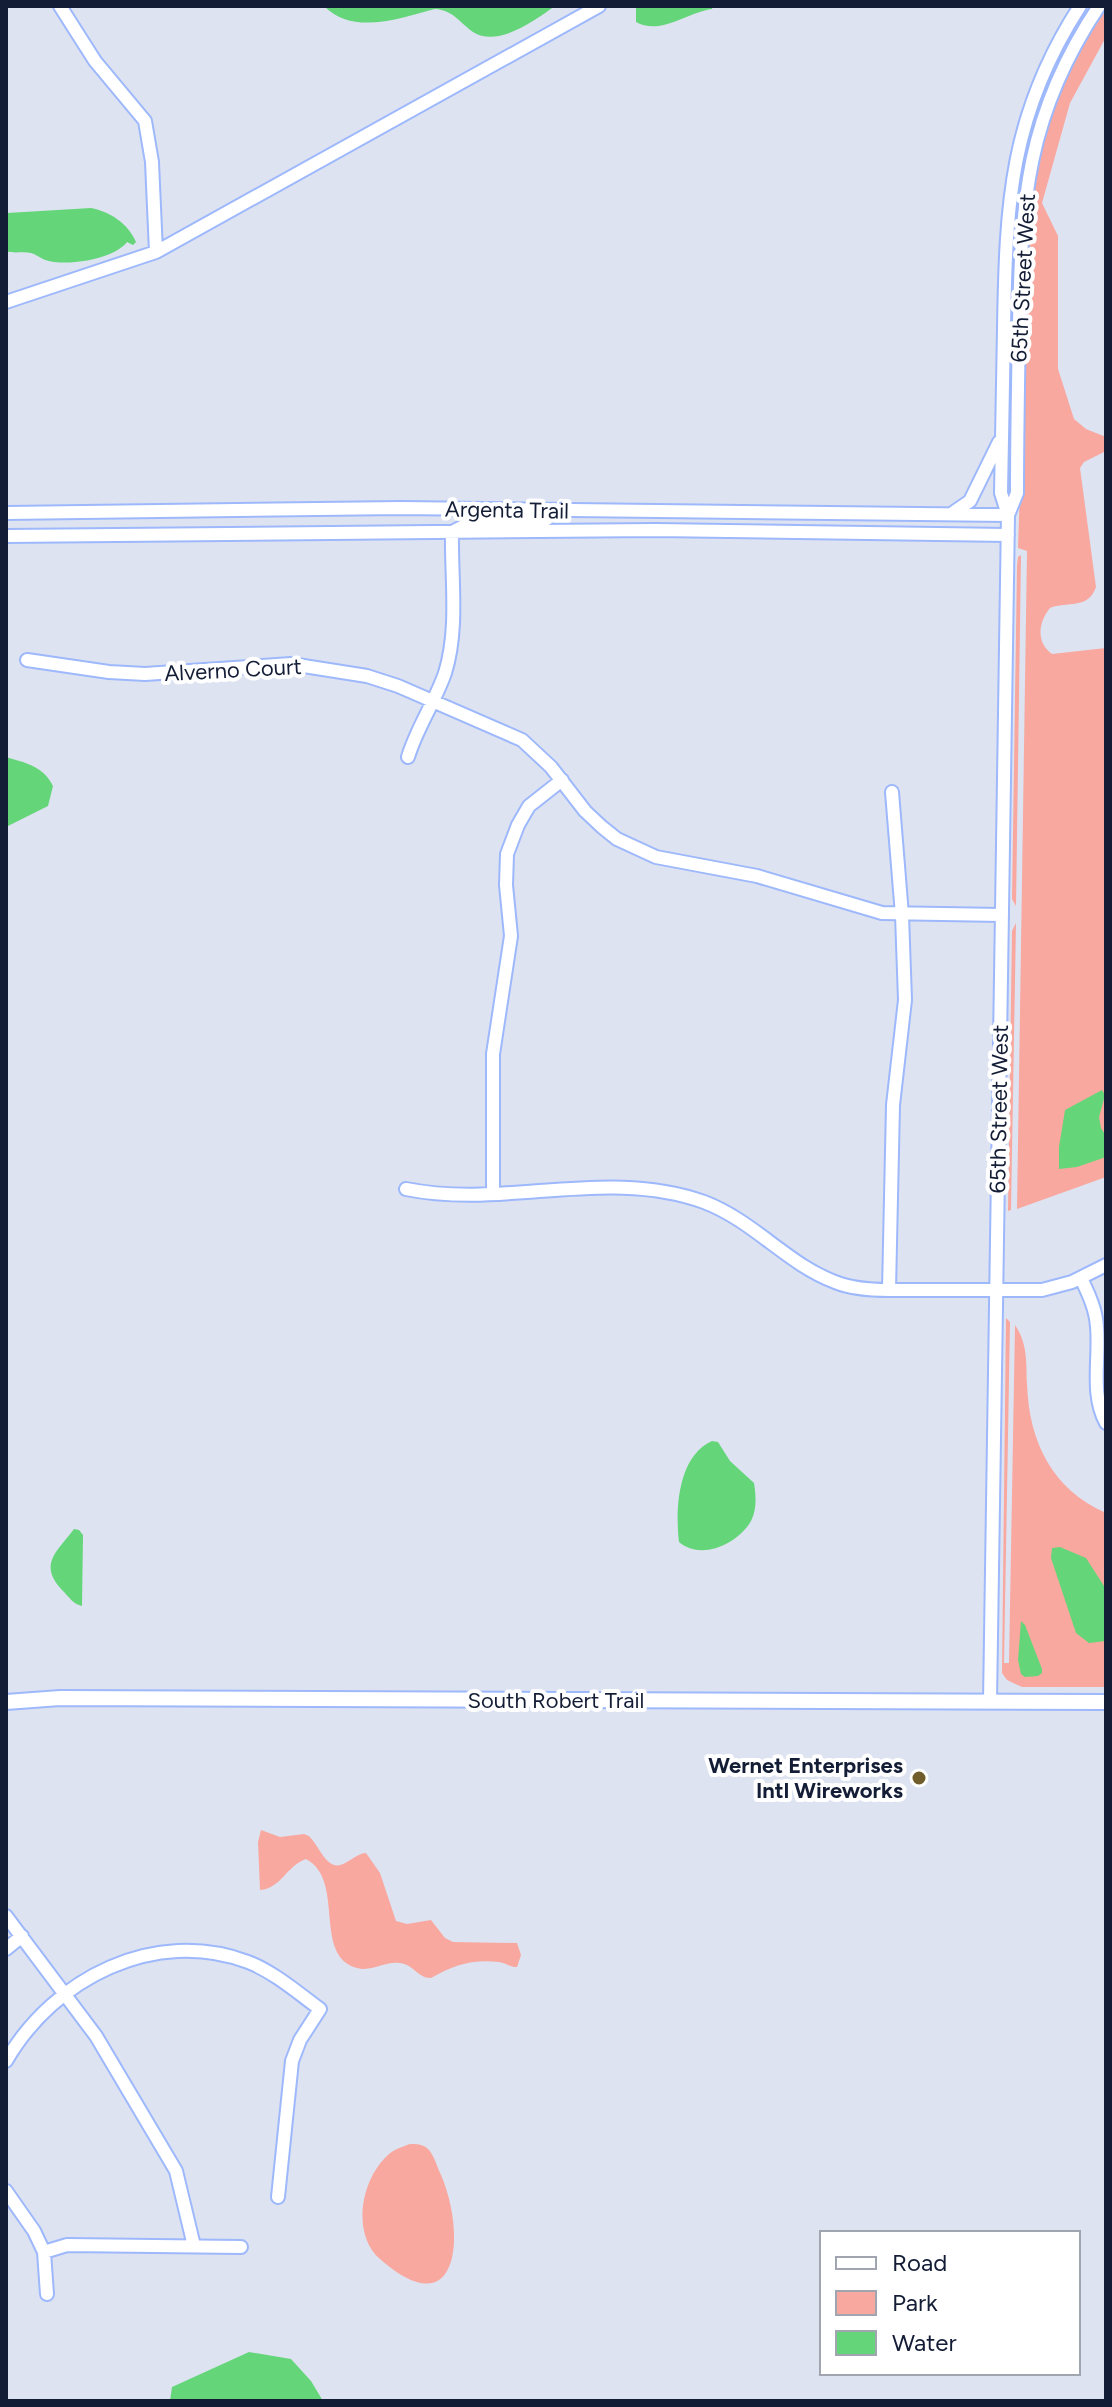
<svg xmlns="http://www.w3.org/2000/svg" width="1112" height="2407" font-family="Figtree,sans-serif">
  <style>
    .green { fill: #f8a89e }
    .water { fill: #64d679 }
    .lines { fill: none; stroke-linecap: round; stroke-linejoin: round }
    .minor-casing { stroke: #9eb8fc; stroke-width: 16 }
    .major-casing { stroke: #9eb8fc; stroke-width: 18 }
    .minor { stroke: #fff; stroke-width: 12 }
    .major { stroke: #fff; stroke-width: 14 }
    .poi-dot { fill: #715d2c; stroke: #fff; stroke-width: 3 }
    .labels { text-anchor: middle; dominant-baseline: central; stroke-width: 8; stroke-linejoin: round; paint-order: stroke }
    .street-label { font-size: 22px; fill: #141d36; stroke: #fff }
    .poi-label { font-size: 22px; font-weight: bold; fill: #141d36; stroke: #fff; text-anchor: end }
  </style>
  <rect width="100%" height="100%" fill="#dee3f2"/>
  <path class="green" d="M1106 9V37L1070 103 1042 203 1058 236V369L1074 419 1086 429 1106 437V451L1084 462 1080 468 1096 587C1088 610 1067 601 1050 608 1038 623 1036 642 1052 654L1106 648V1177L1017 1209 1027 551 1018 548 1029 218C1040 143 1060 71 1106 9Z
    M1021 555 1016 906 1012 899 1017 566 1018 557Z
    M1016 923 1011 1210 1008 1211 1012 931Z
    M1006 1318 1010 1322 1004 1663H1009L1015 1325C1028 1344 1026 1363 1027 1384 1029 1442 1052 1489 1106 1513V1687H1022L1007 1680 1002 1673Z
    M261 1830 280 1837 304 1834 309 1836C317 1844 322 1857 330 1863 342 1872 354 1853 366 1853L380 1873 396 1921 407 1924 431 1920 445 1938 453 1942 517 1943 521 1955 517 1967C510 1967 506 1963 499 1962 472 1959 454 1965 431 1978 417 1978 414 1964 399 1963 385 1961 372 1972 357 1968 312 1956 346 1880 306 1859 286 1866 282 1888 260 1890L258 1842Z
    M410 2144C416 2144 422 2144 427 2148 434 2154 437 2167 441 2175 466 2233 460 2329 380 2259 351 2234 361 2179 388 2155 394 2149 402 2147 410 2144Z"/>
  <path class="water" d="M324 6H555C535 20 498 48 473 32 460 23 453 10 435 9 401 18 353 36 324 6Z
    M636 6H713L712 9C688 12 660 36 636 22Z
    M91 208C110 212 128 223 136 242L133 245 127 242C114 259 69 266 49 261 42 260 38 255 31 253 23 251 14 254 6 251L7 213Z
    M6 757C26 763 43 766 53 786L48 806 6 827Z
    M1102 1090 1105 1095 1099 1117 1101 1128 1106 1136V1157L1077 1167 1059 1169V1147L1065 1110Z
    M712 1441 718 1442 730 1461 754 1483C756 1495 757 1510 751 1521 738 1544 701 1561 679 1542 675 1509 678 1456 712 1441Z
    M74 1529 79 1530 83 1535 82 1606C73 1604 69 1597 62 1590 38 1564 57 1552 74 1529Z
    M1060 1547 1086 1558 1106 1589V1641L1089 1643 1076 1633 1051 1558 1052 1548Z
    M1021 1621 1025 1625 1042 1669V1673L1038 1676 1025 1677 1021 1674 1018 1660Z
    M249 2352 291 2359 311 2381 323 2401H170L172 2387Z"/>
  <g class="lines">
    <g class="minor-casing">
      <path id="minor" d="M60 6 95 61 145 121 152 162 156 252
        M6 302 156 252 599 6
        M954 512 970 501 999 442
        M6 513 401 508 1008 515
        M1008 515 1017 493C1017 438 1018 383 1019 328 1021 201 1026 115 1099 6
        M6 536 656 530 1008 535
        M27 660 109 672 145 674 291 664 367 676 398 686 522 740 551 767 585 811 602 827 617 839 656 857 757 876 882 913 1002 915
        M408 757C417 727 435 702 445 673 459 628 451 578 452 532L473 521 547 519
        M406 1189C504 1209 608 1167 704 1202 754 1221 787 1264 835 1282 852 1289 871 1290 889 1290L893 1105 905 1000 902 915 892 792
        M493 1192V1054L511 936 506 885 507 854 518 825 529 806 562 780
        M1081 1278C1088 1293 1096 1309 1097 1327 1100 1359 1090 1393 1106 1423
        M889 1290H1042L1072 1282 1106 1265
        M990 1702 1008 515 1001 493C1002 438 1003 383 1004 328 1006 203 1010 114 1080 6
        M6 1916 96 2036 176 2171 194 2246
        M6 1949 22 1936
        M6 2061C54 1978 155 1927 248 1962 274 1972 298 1993 320 2009L300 2040 292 2061 278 2197
        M6 2191 34 2231 44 2252 47 2294
        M44 2252 67 2245 241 2247"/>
    </g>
    <g class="major-casing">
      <path id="major" d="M6 1702 60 1698 1106 1702"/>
    </g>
    <use href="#minor" class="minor"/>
    <use href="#major" class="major"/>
  </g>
  <circle class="poi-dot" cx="919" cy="1778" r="8"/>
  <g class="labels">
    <g class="street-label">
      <text transform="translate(1023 278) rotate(-87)">65th Street West</text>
      <text transform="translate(507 510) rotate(1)">Argenta Trail</text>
      <text transform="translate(233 670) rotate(-3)">Alverno Court</text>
      <text transform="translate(999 1109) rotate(-89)">65th Street West</text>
      <text x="556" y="1700">South Robert Trail</text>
    </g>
    <g class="poi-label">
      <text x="903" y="1765">Wernet Enterprises<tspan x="903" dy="25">Intl Wireworks</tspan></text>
    </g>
  </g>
  <rect width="1112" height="2407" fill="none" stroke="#141d36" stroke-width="16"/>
  <rect x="820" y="2231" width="260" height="144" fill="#ffffff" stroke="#a1a5af" stroke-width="2"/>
  <rect x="836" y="2257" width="40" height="12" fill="#ffffff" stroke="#a1a5af" stroke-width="2"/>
  <text x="892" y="2271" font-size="24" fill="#141d36">Road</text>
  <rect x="836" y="2291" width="40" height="24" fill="#f8a89e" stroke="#a1a5af" stroke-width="2"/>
  <text x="892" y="2311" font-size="24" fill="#141d36">Park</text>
  <rect x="836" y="2331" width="40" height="24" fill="#64d679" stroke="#a1a5af" stroke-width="2"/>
  <text x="892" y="2351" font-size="24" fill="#141d36">Water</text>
</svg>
